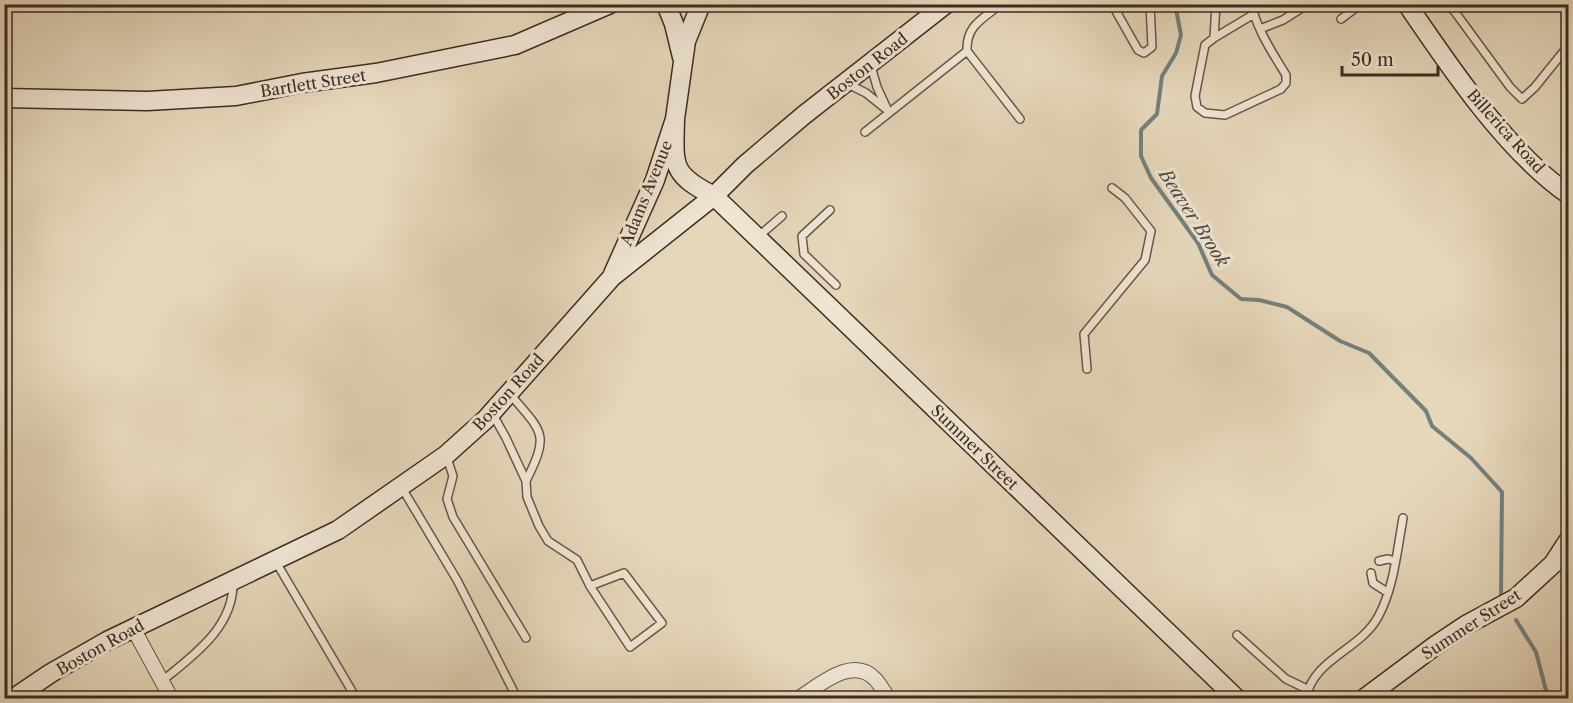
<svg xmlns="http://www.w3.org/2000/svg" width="1573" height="703" font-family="'Libre Caslon Text',serif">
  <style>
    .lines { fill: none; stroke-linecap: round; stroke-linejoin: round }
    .stream { stroke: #74807c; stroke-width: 4 }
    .lane-casing { stroke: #675748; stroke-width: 10 }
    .street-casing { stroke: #675748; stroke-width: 16 }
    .secondary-casing { stroke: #3d2c22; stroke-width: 21 }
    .lane { stroke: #efe5d3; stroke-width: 7 }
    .street { stroke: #efe5d3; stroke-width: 14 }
    .secondary { stroke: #efe5d3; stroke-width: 18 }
    .labels { text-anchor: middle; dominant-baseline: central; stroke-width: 6; stroke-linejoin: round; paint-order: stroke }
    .street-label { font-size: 16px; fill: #3d2c22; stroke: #efe5d3 }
    .water-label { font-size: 18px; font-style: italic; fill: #4f4840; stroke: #efe5d3 }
  </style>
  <rect width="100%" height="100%" fill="#e6d7bb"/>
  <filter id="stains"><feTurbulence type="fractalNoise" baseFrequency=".00333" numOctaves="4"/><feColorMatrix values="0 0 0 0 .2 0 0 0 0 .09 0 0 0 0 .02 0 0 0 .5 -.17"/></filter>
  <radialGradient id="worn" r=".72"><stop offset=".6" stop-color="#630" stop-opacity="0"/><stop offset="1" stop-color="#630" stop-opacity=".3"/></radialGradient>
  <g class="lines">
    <path class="stream" d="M1175 4 1181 35 1176 53 1162 76 1157 114 1141 130V156L1151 178 1198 243 1212 275 1241 299 1259 300 1287 307 1340 341 1369 353 1426 411 1432 426 1471 458 1502 492 1501 595
      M1516 620 1536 652 1548 698"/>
    <g class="lane-casing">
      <path id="lane" d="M1112 4 1138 50 1144 53 1152 47 1150 4
        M1216 4 1214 38 1205 45 1195 96 1197 107 1205 113 1225 115 1281 89 1286 83V75C1277 60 1251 21 1253 4
        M1447 4 1455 12 1510 87 1522 99 1535 87 1568 46
        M1341 19 1361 4
        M1260 29 1283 20 1308 4
        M1214 38 1254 14
        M967 51C966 25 983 19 1001 4
        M871 66 877 87 888 111
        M848 84 866 93 886 109
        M865 132 967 51 1020 119
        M830 210 802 236 804 254 836 285
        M759 236 782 216
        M1087 369 1084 334 1145 260 1151 231 1125 198 1112 188
        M509 393C543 433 550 433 526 481
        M492 413 506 438 526 481 527 497 539 526 548 541 577 560 590 586 630 647 662 623 624 573 590 586
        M446 455 453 476 447 499 453 517 526 638
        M402 488 457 580 517 698
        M1379 561 1388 559 1395 561
        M276 562 356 698
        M1371 573 1373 583 1387 592
        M1237 635 1286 679 1307 689
        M162 681C194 655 234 627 233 582
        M1306 698C1313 659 1360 650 1378 617 1394 588 1397 551 1403 518"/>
    </g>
    <g class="street-casing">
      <path id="street" d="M573 4 592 12
        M133 628 171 698
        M799 698C819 686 852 655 875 679 880 684 884 692 888 698"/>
    </g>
    <g class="secondary-casing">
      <path id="secondary" d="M666 4 674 24 682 57
        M1407 4C1449 66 1507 152 1568 194
        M4 98 147 101 236 96 302 83 376 73 515 45 610 4
        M675 119C674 165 670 174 714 196L1236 698
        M613 274 655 180 675 119 686 41 701 4
        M14 698 51 673 107 641 338 530 446 455 486 419 612 277 714 196 745 165 804 115 946 4
        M1365 698 1436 645 1466 625 1516 598 1553 564 1568 541"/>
    </g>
    <use href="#lane" class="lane"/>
    <use href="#street" class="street"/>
    <use href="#secondary" class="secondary"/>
  </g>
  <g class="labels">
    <g class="street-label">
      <text transform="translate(867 66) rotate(-38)">Boston Road</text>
      <text transform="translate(313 83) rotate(-9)">Bartlett Street</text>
      <text transform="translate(1506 131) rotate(48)">Billerica Road</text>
      <text transform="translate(646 193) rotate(-68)">Adams Avenue</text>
      <text transform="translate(508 392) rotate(-48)">Boston Road</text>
      <text transform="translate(975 447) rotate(44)">Summer Street</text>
      <text transform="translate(1471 624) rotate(-33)">Summer Street</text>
      <text transform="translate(100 647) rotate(-29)">Boston Road</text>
    </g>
    <g class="water-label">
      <text transform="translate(1194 218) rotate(57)">Beaver Brook</text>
    </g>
  </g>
  <rect width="1573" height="703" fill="none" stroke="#e6d7bb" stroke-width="24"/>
  <rect x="6" y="6" width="1561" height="691" fill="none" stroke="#3d2c22" stroke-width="3"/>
  <rect x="12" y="12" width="1549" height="679" fill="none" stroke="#3d2c22" stroke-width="1.5"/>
  <path d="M1342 66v9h96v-9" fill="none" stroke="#3d2c22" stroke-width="3"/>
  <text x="1351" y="66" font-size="18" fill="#3d2c22" stroke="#efe5d3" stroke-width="4.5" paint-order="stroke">50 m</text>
  <rect width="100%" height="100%" filter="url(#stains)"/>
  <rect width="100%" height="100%" fill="url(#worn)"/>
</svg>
